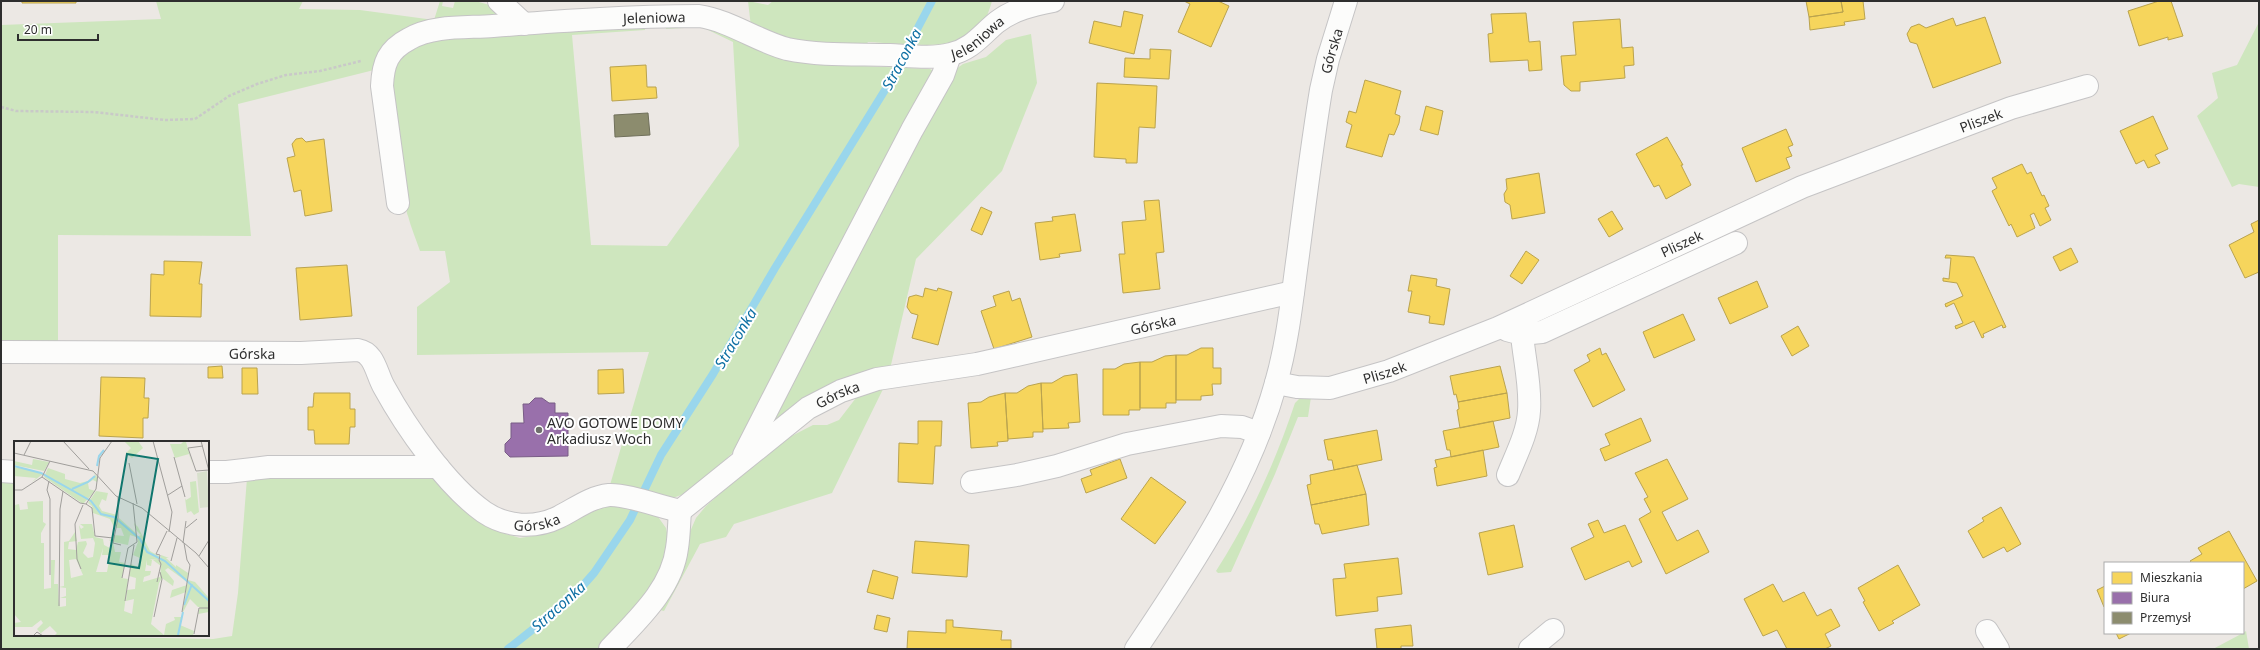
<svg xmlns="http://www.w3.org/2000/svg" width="2260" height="650" font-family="'Noto Sans',sans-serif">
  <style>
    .green { fill: #cee6be }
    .homes { fill: #f6d55c; stroke: #baa34e }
    .offices { fill: #9970ab; stroke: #795c86 }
    .industry { fill: #8c8c6e; stroke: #70705b }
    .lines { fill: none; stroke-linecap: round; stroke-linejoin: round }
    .stream { stroke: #99d6ec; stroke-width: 8 }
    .minor-casing { stroke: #c5c4c5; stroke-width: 24 }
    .path { stroke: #c9c9c8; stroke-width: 2.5; stroke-dasharray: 3 2; stroke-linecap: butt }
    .minor { stroke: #fcfcfb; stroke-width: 22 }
    .poi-dot { fill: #706f6e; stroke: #fff; stroke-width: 1.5 }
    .labels { text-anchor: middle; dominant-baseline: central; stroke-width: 4; stroke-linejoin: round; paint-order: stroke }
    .street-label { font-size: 14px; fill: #2e2e2e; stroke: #fff }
    .poi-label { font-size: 14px; fill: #2e2e2e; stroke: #fff; text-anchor: start }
    .water-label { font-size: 15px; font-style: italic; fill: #0d6fa3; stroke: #fff }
    .inset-river { fill: none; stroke: #99d6ec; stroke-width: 2 }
    .inset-road { fill: none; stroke: #a09e9b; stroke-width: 1 }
    .view { fill: #0f766e; fill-opacity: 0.15; stroke: #0f766e; stroke-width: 2 }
    .inset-edge { fill: none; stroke: #2e2e2e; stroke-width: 2 }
  </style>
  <rect width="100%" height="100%" fill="#ece8e4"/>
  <path class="green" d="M156 1H303L299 9 360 10 434 20 440 1H443L442 6 453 8 455 1C472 1 495 0 499 18L458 23 374 70 238 104 251 236 58 235V343L1 344V25L161 19Z
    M748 1 768 5 773 1H992C988 15 981 35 966 40 944 49 893 43 868 42L864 48H821L751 27Z
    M682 22 704 23 780 53 801 58 830 60 862 66 930 69 937 73 736 449C715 471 688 503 655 499 640 497 625 490 610 485L649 352 417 355V307L450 282 445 251H420C416 239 411 228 408 216 402 197 386 82 392 68 401 47 420 40 441 36L641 24 645 25V30L572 35 591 245 667 246 739 146 733 42 702 27 666 29V25Z
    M2259 22V187L2239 184 2232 187 2197 116 2218 98 2212 73 2237 65Z
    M1031 34 1037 83 1002 171 916 259 890 369 768 429 833 300 889 198 937 101 956 69 963 64 986 57 1006 40Z
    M885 385 832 493 734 524 726 537 700 544 664 611 656 609 696 518 706 506 776 444 813 425H827L839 420 859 394Z
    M1306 397H1311L1308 417H1298L1275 474 1231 572 1218 573 1216 571C1250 518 1275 463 1295 403L1300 398Z
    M414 472 435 478 506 534 520 538 546 534 597 507 614 503 656 514 666 528 670 547 664 571 603 649H1V478H15V635L213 639 232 636 238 593 247 478Z
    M2246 631 2249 649H2213L2243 633Z"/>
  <path class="homes" d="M22 1H76V3H22Z
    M1184 1H1218L1229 6 1211 47 1178 32 1190 4Z
    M1806 1H1841L1843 12 1809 17Z
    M1841 1H1863L1865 19 1844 22 1845 25 1810 30 1809 17 1843 12Z
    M2159 1H2171L2183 36 2168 40V37L2139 46 2128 11Z
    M1124 11 1143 15 1134 54 1089 43 1094 21 1121 27Z
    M1526 13 1529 42 1540 41 1542 70 1529 71 1528 60 1490 62 1488 34 1493 33 1491 14Z
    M1985 17 2001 63 1933 88 1917 44 1910 42 1907 34 1911 27 1919 24 1926 28 1953 18 1956 26Z
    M1620 19 1622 48 1633 47 1634 65 1624 66 1625 78 1580 82V91H1571L1564 85 1561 56 1576 55 1573 22Z
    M1150 49 1171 50 1169 79 1124 77 1125 58 1150 59Z
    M646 65 647 87H656L657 98 612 101 610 67Z
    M1365 80 1401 91 1395 114 1400 116 1399 123 1394 135 1389 134 1382 157 1346 147 1352 125 1346 122 1349 111 1356 113Z
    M1097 83 1157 86 1155 128 1139 127 1137 163H1126V159L1094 157Z
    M1426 106 1443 111 1438 135 1420 130Z
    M2153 116 2168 149 2155 155 2160 163 2148 168 2144 160 2136 164 2120 131Z
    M1786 129 1793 145 1788 147 1792 156 1786 158 1790 168 1756 182 1742 148Z
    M1667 137 1683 165H1681L1691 185 1666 199 1659 185 1654 187 1636 154Z
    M302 138 306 142 324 139 332 211 305 216 301 190 294 192 287 158 295 156 292 144 296 139Z
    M2022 164 2027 174 2031 172 2042 196 2044 195 2049 206 2045 208 2051 220 2040 226 2034 213 2030 215 2035 228 2017 237 2011 224 2009 226 1992 191 1997 188 1992 178Z
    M1539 173 1545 213 1512 219 1510 205 1505 202 1504 194 1507 189 1506 179Z
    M1159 200 1164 252 1156 253 1160 289 1123 293 1119 254H1125L1122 222 1146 220 1144 201Z
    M981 207 992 212 982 235 971 230Z
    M1612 211 1623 229 1609 237 1598 219Z
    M1075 214 1081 251 1059 254 1060 257 1040 260 1035 223 1053 221 1052 217Z
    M2259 220V272L2245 278 2229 245 2254 232 2251 224Z
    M2071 248 2078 262 2060 271 2053 257Z
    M1526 251 1539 260 1522 284 1510 276Z
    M1946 255 1974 257 2006 327 2003 328 2002 325 1983 334 1984 337 1982 338 1974 321 1956 329 1955 326 1963 323 1954 303 1946 307 1945 304 1963 296 1957 283 1943 281V278L1949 279 1951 258H1945Z
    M164 261 202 262 199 284H202L201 317 150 316 151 274 164 275Z
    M347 265 352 316 300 320 296 268Z
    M1411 275 1437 279 1436 286 1450 289 1444 325 1429 323 1430 316 1408 312 1412 291H1408Z
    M1757 281 1768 307 1730 324 1718 298Z
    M925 288 937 291 938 288 952 292 938 345 912 338 918 315 911 313 907 307 909 297 916 295 923 297Z
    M1009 291 1012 301 1020 298 1032 337 994 349 981 311 996 306 993 296Z
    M1683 314 1695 340 1654 358 1643 332Z
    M1798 326 1809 346 1792 356 1781 336Z
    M1201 348H1213V368H1221V384H1212L1213 395 1201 396V400H1176V355H1187Z
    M1600 348 1602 355 1606 353 1625 390 1593 407 1574 370 1590 361 1587 355Z
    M1176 355V403H1166V408H1140V362H1152L1165 356Z
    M1140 362V410H1129V415H1103V369H1115L1124 364Z
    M222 366 223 378H208V367Z
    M1500 366 1507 393 1458 402 1456 394 1454 395 1450 376Z
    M242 368H257L258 394H242Z
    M623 369 624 393 598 394V370Z
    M1077 374 1080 422 1068 423 1069 428 1043 429 1041 383H1052L1064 376Z
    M101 377 145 378 144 398H149L148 418H143V438L99 436Z
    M1041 383 1043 432H1033V437L1008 439 1005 393H1017L1028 386Z
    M314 393H350V409H355V427H350L349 444H315L314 430H308V407H313Z
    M1005 393 1008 441 997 442 998 446 971 448 968 403 981 402 989 397Z
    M1507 393 1510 418 1460 428 1457 410 1459 409 1458 402Z
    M1641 418 1651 441 1605 461 1600 449 1610 445 1605 434Z
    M918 421H942L941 446H935L933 484 898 482 899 443 918 444Z
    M1493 421 1499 447 1451 457 1450 450H1447L1443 431Z
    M1377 430 1382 460 1334 470 1332 460H1328L1324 440Z
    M1483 450 1487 476 1437 486 1434 468 1437 467 1435 460Z
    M1120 459 1127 478 1086 493 1081 479 1092 475 1090 470Z
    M1667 459 1688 499 1662 512 1677 541 1698 530 1709 552 1666 574 1639 519 1651 512 1644 499 1648 497 1635 473Z
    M1357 465 1366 494 1311 505 1307 485 1311 484 1310 475Z
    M1151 477 1186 502 1155 544 1121 519Z
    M1366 494 1369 525 1322 534 1319 524H1315L1311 505Z
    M2001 507 2021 544 2007 552 2004 547 1983 558 1968 531 1984 521 1982 518Z
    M1598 520 1604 533 1625 525 1642 562 1632 567 1629 561 1585 580 1571 548 1594 537 1588 524Z
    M1514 525 1523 567 1488 575 1479 533Z
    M2229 531 2257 581 2243 589V563H2192L2190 561 2202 554 2198 548Z
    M915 541 969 545 967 577 912 573Z
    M1398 558 1402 594 1377 597 1378 611 1336 616 1333 579 1346 578 1344 564Z
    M1898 565 1920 605 1892 621 1894 623 1879 631 1863 602 1865 601 1858 588Z
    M873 570 898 577 893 599 867 592Z
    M1773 584 1783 602 1804 592 1817 616 1831 609 1840 626 1825 634 1831 646 1825 649H1787L1777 630 1763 636 1744 599Z
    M2105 586V607H2104L2097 590Z
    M877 615 890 618 887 632 874 629Z
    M946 620H953V627L1002 631 1001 640H1011V649H907L908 631 946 633Z
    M1411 625 1413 646H1401V649H1377L1375 629Z
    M2116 633H2131L2119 639Z"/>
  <path class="offices" d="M535 398H542L549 403H555V413H568V456L510 457 505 452V444L511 438V423H524L523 404H529Z"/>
  <path class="industry" d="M648 113 650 135 615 137 614 115Z"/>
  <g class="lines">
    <path class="stream" d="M508 649 571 599 594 573 630 520 661 455 713 374 775 268 885 90 932 1"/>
    <g class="minor-casing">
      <g id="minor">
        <path d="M499 1 524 24"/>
        <path id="s1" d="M398 203 382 86C383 63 388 50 409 39 433 25 466 28 493 26 561 21 631 16 699 16 731 21 757 41 787 49 821 56 856 54 890 55 910 56 932 59 951 54 972 49 981 35 997 22 1014 9 1033 5 1053 1"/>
        <path d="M1507 330 1522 334C1524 359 1531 385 1529 411 1528 432 1516 455 1508 475"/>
        <path d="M1522 334 1542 332 1736 243"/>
        <path id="s2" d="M1 352 301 353 358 350C375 353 376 373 384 387 406 427 446 485 484 512 506 527 535 529 559 517 575 509 590 497 609 495 626 494 661 507 680 511"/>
        <path id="s3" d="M1276 383 1297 387 1330 388 1389 371 1498 328 1802 187 2011 108 2087 86"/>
        <path d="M744 455 829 289 912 130 943 75 950 55"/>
        <path d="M1 471 15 472"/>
        <path d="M208 472H227L269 467H438"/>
        <path d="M972 482 1017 475 1057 466 1127 444 1221 426 1242 427 1259 433"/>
        <path id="s4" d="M680 511 808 408 841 391 877 379 977 364 1293 292"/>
        <path d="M1987 631 1998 649"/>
        <path d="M610 649C637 620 672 589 677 548 679 536 679 523 680 511"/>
        <path id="s5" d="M1136 649C1193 564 1248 483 1276 383 1288 341 1292 298 1298 255 1305 200 1312 145 1321 90L1328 59 1346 1"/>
        <path d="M1530 649 1553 630"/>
      </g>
    </g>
    <path class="path" d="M1 107 16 111 94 112 165 120 195 119 229 96 257 84 286 75 320 71 361 61"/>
    <use href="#minor" class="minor"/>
  </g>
  <circle class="poi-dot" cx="539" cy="430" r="4"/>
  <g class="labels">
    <g class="street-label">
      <text stroke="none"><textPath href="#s1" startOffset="423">Jeleniowa</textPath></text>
      <text stroke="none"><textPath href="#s1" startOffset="758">Jeleniowa</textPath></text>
      <text stroke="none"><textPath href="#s5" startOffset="639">Górska</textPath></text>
      <text stroke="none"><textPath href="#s3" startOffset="759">Pliszek</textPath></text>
      <text stroke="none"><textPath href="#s3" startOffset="435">Pliszek</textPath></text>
      <text stroke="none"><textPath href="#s4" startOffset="521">Górska</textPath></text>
      <text stroke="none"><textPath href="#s2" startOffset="251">Górska</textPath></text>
      <text stroke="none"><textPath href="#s3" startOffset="111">Pliszek</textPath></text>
      <text stroke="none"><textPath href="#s4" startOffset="197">Górska</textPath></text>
      <text stroke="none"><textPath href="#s2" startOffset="621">Górska</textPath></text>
    </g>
    <g class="poi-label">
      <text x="547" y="422">AVO GOTOWE DOMY<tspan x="547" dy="16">Arkadiusz Woch</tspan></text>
    </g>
    <g class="water-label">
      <text transform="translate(901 59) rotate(-62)">Straconka</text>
      <text transform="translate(735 338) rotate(-59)">Straconka</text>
      <text transform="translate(558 606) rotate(-42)">Straconka</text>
    </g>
  </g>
  <g transform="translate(14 441)">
    <rect width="195" height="195" fill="#ece8e4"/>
    <path d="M110 0H124L129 7 118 17 112 12 117 7ZM170 0H178L172 1 179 25 175 13 161 17 156 3H167ZM19 18 35 21 30 30 0 24V20L18 24ZM0 26 21 30 29 33 18 41 22 37 0 35ZM34 27 51 33V38L66 42 78 39 81 34 78 30 84 37 83 41 79 39 74 42 75 48 81 50 69 63 30 36ZM182 40 185 71 180 74 177 70 173 72 171 57 172 59 177 56 176 41ZM0 50 1 64 5 63 6 69 14 68 13 61 29 60V81L32 83 27 92V102H30V148L37 147V119H41L40 143H44L45 166 46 160V166L52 165V157H46L52 155V147L45 146 50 145V101L55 100 61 91 63 100 55 101 54 108 62 109 64 101 72 100 73 103 69 112 74 117 79 116 81 102 79 97 67 98 65 84 62 83V86V83L65 84 67 88 70 86 66 83H78L81 96 89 98 90 104 96 107 98 101 95 99 98 98 99 96 98 97 100 87V94L110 95 107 87H102L100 90 103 85 100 86 96 78 79 72 78 65 74 62 82 50 94 52 92 60 88 58 85 65 88 70 103 74 104 82 105 77 123 93 122 96 116 94 114 104 99 101 101 111H107L105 121 111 122 108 137 114 138 110 170 118 173 120 158 112 160 113 149 121 148 122 137 115 135 117 123 124 126 126 117 119 114 124 101 123 96 127 94 122 89 120 82 124 86 136 110 145 115 144 119 135 118 138 119 137 125 133 124V119L131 130H137L136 134 130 136 129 141 146 136 147 125 139 119H146L147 114 155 117H152L162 126V124L174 132 173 141 154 127 151 129 160 140 159 145 148 137 145 142 137 183 150 194 152 183 161 179 160 176H168L166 184 180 190 179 195H40L43 192 36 185 27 192 29 195 23 188 29 182 27 179 18 186H0V182L7 181 0 173ZM89 107 88 114H96L93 131H82ZM62 118 69 134 57 137 55 119ZM174 139 181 141 195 157V171L184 173 186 166H192H184L176 158 168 173 172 151 156 157 158 149 173 144Z" fill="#cee6be" fill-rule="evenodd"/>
    <path d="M193 30 195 66 186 67 183 32Z" fill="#d8e0cc"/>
    <path class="inset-river" d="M0 25 27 32 77 60 87 73 100 76 126 98 133 111 151 120 195 160M83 25 85 15 90 9M58 48 74 41 81 35M170 164 178 143M164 194 169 171"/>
    <path class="inset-road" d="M49 0 75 28M139 0 158 71 155 91M187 0 195 30M189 5 174 7 182 30 195 29M0 12 79 30 102 55 128 67 182 112 195 127M10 14 17 0M160 16 171 56M115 22 123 63M28 36 66 62 72 63 82 48 86 17 98 0M35 40 33 49 36 58V134M0 49H8L28 36 36 20M154 54 168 45M104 56V77L99 102 107 104M72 63 78 67 81 95 99 97M172 87 183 78M169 102 172 80M185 115 195 99M157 120 163 97M67 128 63 118 61 83 69 64M108 137 114 107 123 101 119 62M143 141 147 123 145 119 146 114 142 113 153 90M111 160 120 104M45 165 46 68 49 50M168 171 176 124 173 119 170 102M140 176 148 138 146 131M180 193 185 167H195M19 195 23 191 29 195"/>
    <path class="view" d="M113 13 144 18 125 127 94 122Z"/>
    <rect width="195" height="195" class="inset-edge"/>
  </g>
  <rect width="2260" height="650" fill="none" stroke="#2e2e2e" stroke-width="4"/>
  <rect x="2104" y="562" width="140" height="72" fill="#ffffff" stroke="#ababab"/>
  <rect x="2112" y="572" width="20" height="12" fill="#f6d55c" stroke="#ababab"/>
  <text x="2140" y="582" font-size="12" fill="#2e2e2e">Mieszkania</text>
  <rect x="2112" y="592" width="20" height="12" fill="#9970ab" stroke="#ababab"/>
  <text x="2140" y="602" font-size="12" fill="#2e2e2e">Biura</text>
  <rect x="2112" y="612" width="20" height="12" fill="#8c8c6e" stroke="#ababab"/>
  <text x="2140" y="622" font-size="12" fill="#2e2e2e">Przemysł</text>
  <path d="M18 34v6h80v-6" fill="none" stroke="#2e2e2e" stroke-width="2"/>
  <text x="24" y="34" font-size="12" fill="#2e2e2e" stroke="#ffffff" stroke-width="3" paint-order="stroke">20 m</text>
</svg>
